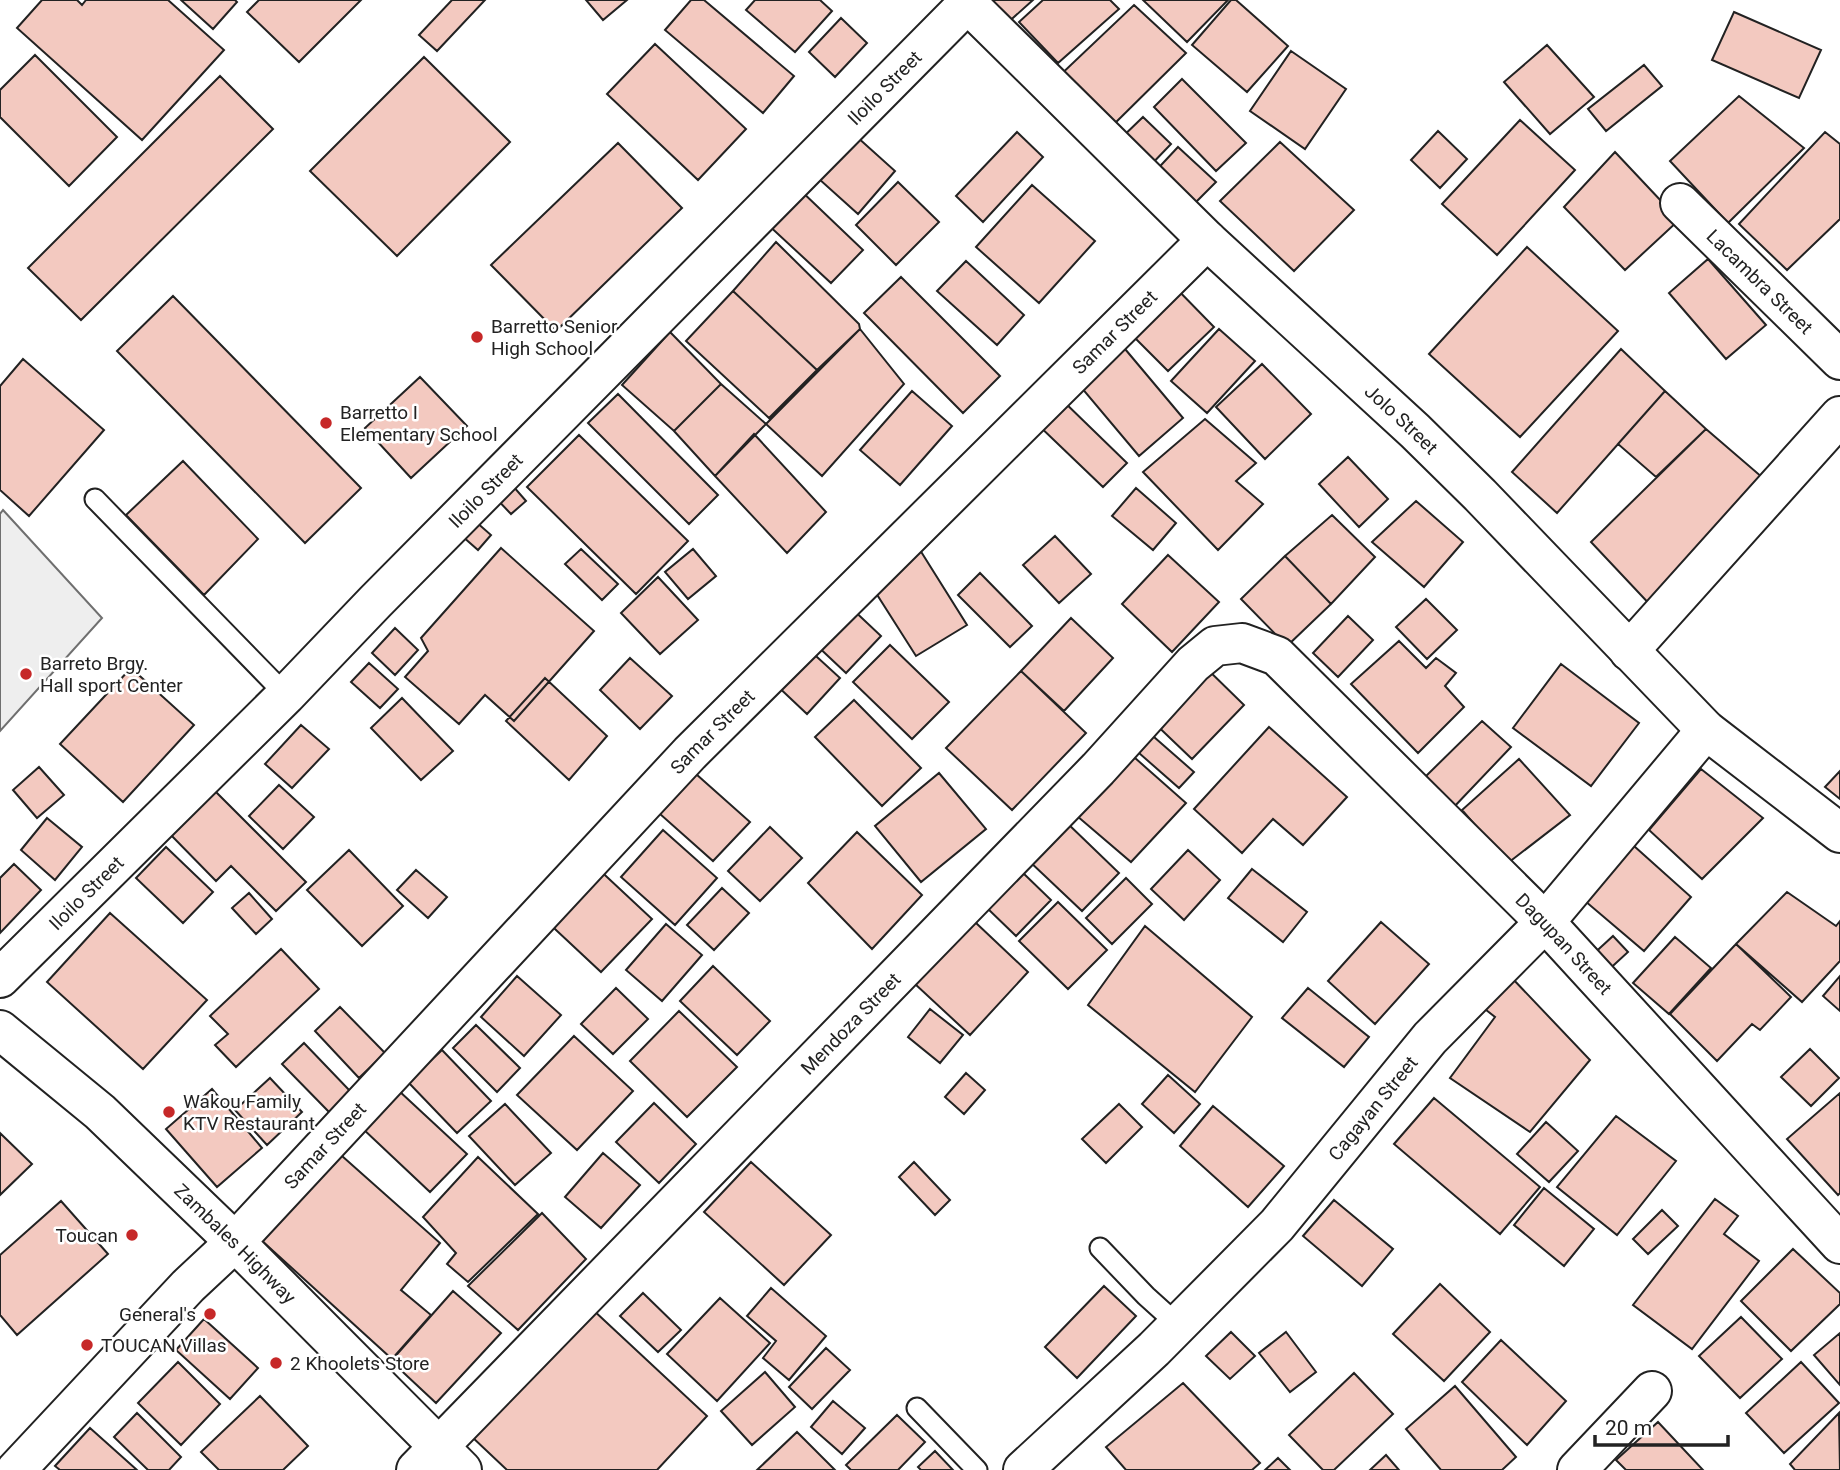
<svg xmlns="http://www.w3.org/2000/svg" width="1840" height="1470" font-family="Roboto,sans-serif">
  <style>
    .green { fill: #eee; stroke: #6f6f6f; stroke-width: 2 }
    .building { fill: #f3c9c0; stroke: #222; stroke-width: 2 }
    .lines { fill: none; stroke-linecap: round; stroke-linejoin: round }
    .service-casing { stroke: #222; stroke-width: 23 }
    .minor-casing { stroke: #222; stroke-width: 42 }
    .primary-casing { stroke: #222; stroke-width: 42 }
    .service { stroke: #fff; stroke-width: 19 }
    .minor { stroke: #fff; stroke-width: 38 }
    .primary { stroke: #fff; stroke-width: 38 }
    .poi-dot { fill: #c62828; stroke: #fff; stroke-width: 2.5 }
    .labels { text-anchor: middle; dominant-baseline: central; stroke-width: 5; stroke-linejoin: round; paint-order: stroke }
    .street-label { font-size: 19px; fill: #222; stroke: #fff }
    .poi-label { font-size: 19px; fill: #222; stroke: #fff; text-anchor: start }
  </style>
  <rect width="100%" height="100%" fill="#fff"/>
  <path class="green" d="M3 510 102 618 0 731V514Z"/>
  <path class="building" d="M42 0H77L82 5 86 0H168L224 50 142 140 17 28Z
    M181 0H235L237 2 213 29Z
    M259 0H361L299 62 247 12Z
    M452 0H485L437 51 419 35Z
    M586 0H627L603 20Z
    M691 0H704L794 76 763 113 665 30Z
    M755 0H820L832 11 795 52 746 10Z
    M980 0H1033L1004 26Z
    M1043 0H1110L1119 9 1058 63 1019 22Z
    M1143 0H1228L1187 42Z
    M1231 0H1236L1288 46 1247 92 1192 45Z
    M1134 5 1186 53 1106 132 1055 80Z
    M1734 12 1821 50 1799 98 1712 60Z
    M841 18 867 43 835 77 809 52Z
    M655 44 746 129 698 180 607 94Z
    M1547 45 1594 97 1550 134 1504 82Z
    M1291 51 1346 89 1305 149 1250 111Z
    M35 55 117 137 69 186 0 117V90Z
    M424 57 510 142 397 256 310 171Z
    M1644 65 1662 86 1606 131 1588 109Z
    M220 76 273 129 81 320 28 268Z
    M1182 79 1246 143 1216 171 1154 107Z
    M1739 96 1804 148 1728 223 1670 161Z
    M1143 117 1171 144 1145 171 1116 143Z
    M1520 120 1575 170 1497 255 1442 204Z
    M1438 131 1467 159 1440 188 1411 160Z
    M1017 132 1043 157 983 222 956 196Z
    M1825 132 1840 144V219L1787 270 1739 224Z
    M856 136 895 171 858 214 819 179Z
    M1280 142 1354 210 1294 271 1220 201Z
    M618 143 682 208 556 331 491 265Z
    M1178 147 1216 182 1185 213 1149 178Z
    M1615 152 1679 220 1625 270 1564 207Z
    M898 182 939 222 896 265 856 225Z
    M1032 185 1095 241 1039 303 976 247Z
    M797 187 863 250 831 283 765 222Z
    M776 242 859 324 860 329 817 370 733 291Z
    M1527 247 1618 331 1520 437 1429 354Z
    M1708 259 1766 325 1726 359 1669 293Z
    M966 261 1024 315 997 345 937 291Z
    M901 277 1000 376 963 413 864 313Z
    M1170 282 1214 327 1168 371 1124 327Z
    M733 291 817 370 769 418 686 341Z
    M173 296 361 488 305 543 117 351Z
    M860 329 904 384 822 476 766 424Z
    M1219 329 1255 361 1207 413 1171 381Z
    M670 332 721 384 674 431 622 385Z
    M1120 343 1183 418 1139 456 1075 380Z
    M1621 349 1665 391 1557 513 1512 472Z
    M23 359 104 430 29 516 0 490V386Z
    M1262 364 1311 414 1265 459 1216 407Z
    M420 377 467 426 411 478 365 428Z
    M721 384 766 424 715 476 674 431Z
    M912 391 952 426 900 485 860 450Z
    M1665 391 1706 429 1656 477 1618 444Z
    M618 394 718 495 689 524 588 423Z
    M1058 396 1127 463 1103 487 1034 421Z
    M1205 419 1256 463 1236 481 1263 504 1218 550 1143 472Z
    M1706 429 1770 484 1655 610 1591 542Z
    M754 434 826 512 787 553 715 476Z
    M579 435 688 541 636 594 527 487Z
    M1348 457 1388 499 1359 527 1319 484Z
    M183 461 258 539 204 595 126 515Z
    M507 479 526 501 511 514 491 493Z
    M1136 488 1176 523 1153 550 1112 516Z
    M1416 501 1463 542 1424 587 1372 542Z
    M467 514 491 535 478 550 454 529Z
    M1332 515 1375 557 1331 604 1285 556Z
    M1055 536 1091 574 1059 603 1023 565Z
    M501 548 594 631 514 721 485 695 459 724 405 677 428 651 421 638Z
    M581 549 618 584 602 600 565 564Z
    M693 549 716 576 688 599 665 572Z
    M920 550 967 625 916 656 869 582Z
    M1168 555 1219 602 1172 652 1122 604Z
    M1285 556 1331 604 1287 646 1241 599Z
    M980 573 1032 626 1010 647 958 595Z
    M658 577 698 620 660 654 621 613Z
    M1426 599 1457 630 1427 659 1396 627Z
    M847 604 881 636 846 673 812 641Z
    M1348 616 1373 640 1338 677 1313 653Z
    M1071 618 1113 658 1064 711 1021 671Z
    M395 628 418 650 395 675 372 653Z
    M1399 641 1426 668 1436 658 1456 673 1445 686 1464 707 1418 753 1351 684Z
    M890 645 949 702 912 739 853 682Z
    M805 646 840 678 807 714 772 681Z
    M630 658 672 696 640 729 600 690Z
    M1200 662 1244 705 1192 759 1147 716Z
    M369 663 398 689 380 708 351 682Z
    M1561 664 1639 723 1591 786 1513 728Z
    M131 668 194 725 123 802 60 744Z
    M1021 671 1086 733 1012 810 946 748Z
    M545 678 607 736 569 780 506 721Z
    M402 698 453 751 421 780 371 728Z
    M854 700 921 768 882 806 815 737Z
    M1482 721 1511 747 1452 809 1422 780Z
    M301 725 329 749 292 788 265 764Z
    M1269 727 1347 797 1303 845 1273 819 1242 853 1194 809Z
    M1146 730 1194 772 1179 788 1131 746Z
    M1126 750 1186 803 1131 862 1070 810Z
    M1519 759 1570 815 1508 863 1462 810Z
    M39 767 64 795 37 818 13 790Z
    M1701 769 1763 818 1702 879 1649 830Z
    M1840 771V799L1825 787Z
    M939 773 986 829 921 882 875 826Z
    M696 774 750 822 713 861 660 814Z
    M279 785 314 817 283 849 249 816Z
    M210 786 306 882 276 911 231 866 216 881 166 830Z
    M47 818 82 847 55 880 21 850Z
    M1065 821 1119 873 1082 911 1028 860Z
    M770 827 802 858 760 901 728 871Z
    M663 830 717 878 675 925 621 877Z
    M857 832 922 895 872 949 808 883Z
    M1634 846 1691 897 1644 951 1585 901Z
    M166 847 213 892 183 923 136 878Z
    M349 850 403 906 362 946 307 890Z
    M1188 850 1220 880 1184 920 1151 889Z
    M592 863 652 919 601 972 541 916Z
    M14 864 41 890 0 933V878Z
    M1252 869 1307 912 1283 942 1228 898Z
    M416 870 447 897 428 918 397 890Z
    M1021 871 1051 900 1016 936 986 907Z
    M1126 878 1152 904 1112 944 1086 918Z
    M722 888 749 913 714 950 687 925Z
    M1787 892 1836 926 1840 921V961L1802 1002 1736 944Z
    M249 893 272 919 256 934 232 908Z
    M1058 902 1107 950 1068 989 1019 941Z
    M110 913 207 1000 143 1069 47 982Z
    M975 922 1028 972 970 1035 915 984Z
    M1381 922 1429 964 1375 1024 1328 981Z
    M666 924 702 955 662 1001 626 970Z
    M1145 926 1252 1017 1195 1092 1088 1005Z
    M1613 936 1628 952 1604 974 1589 958Z
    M1675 937 1711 968 1669 1014 1633 983Z
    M1736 944 1791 997 1760 1030 1752 1024 1717 1061 1670 1014Z
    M281 949 319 989 236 1067 215 1045 228 1034 210 1016Z
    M713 966 770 1021 737 1055 680 1001Z
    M517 976 561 1015 524 1056 481 1017Z
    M1840 976V1011L1823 996Z
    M1511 977 1590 1060 1530 1132 1450 1078 1495 1017 1481 1006Z
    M616 988 648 1019 613 1054 581 1024Z
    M1308 988 1369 1037 1344 1067 1282 1018Z
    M340 1007 385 1053 359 1078 315 1031Z
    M930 1009 963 1035 940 1063 908 1037Z
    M679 1011 737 1067 687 1117 630 1061Z
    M476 1025 520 1068 497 1092 453 1048Z
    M574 1036 633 1091 577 1150 517 1095Z
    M304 1043 351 1092 330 1113 282 1064Z
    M1810 1049 1839 1078 1811 1106 1781 1077Z
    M442 1050 491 1101 457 1133 408 1082Z
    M966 1073 985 1090 964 1114 945 1097Z
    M1168 1075 1200 1104 1174 1133 1142 1104Z
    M270 1078 302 1112 267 1145 235 1110Z
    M212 1089 262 1148 217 1187 166 1129Z
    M398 1090 467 1154 430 1192 362 1128Z
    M1840 1093V1193L1838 1195 1787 1139Z
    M1434 1098 1540 1187 1500 1234 1394 1144Z
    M654 1103 696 1144 659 1183 616 1142Z
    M505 1104 551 1153 515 1185 469 1136Z
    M1119 1104 1142 1127 1106 1163 1082 1139Z
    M1213 1106 1284 1166 1248 1207 1180 1146Z
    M1616 1116 1676 1161 1617 1235 1557 1187Z
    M1546 1122 1578 1151 1549 1182 1517 1154Z
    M0 1133 32 1164 0 1195Z
    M333 1148 440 1243 401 1290 431 1315 392 1359 249 1229Z
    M603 1153 640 1185 601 1228 565 1197Z
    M478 1157 538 1214 468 1282 447 1264 456 1253 423 1217Z
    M751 1162 831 1235 784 1285 704 1212Z
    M914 1162 950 1200 935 1215 899 1177Z
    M1544 1188 1594 1229 1564 1266 1514 1225Z
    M1715 1199 1738 1216 1724 1234 1759 1261 1692 1349 1633 1305Z
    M1334 1200 1393 1249 1362 1286 1303 1236Z
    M61 1201 108 1254 17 1335 0 1315V1255Z
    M1662 1210 1678 1226 1648 1254 1633 1239Z
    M542 1213 586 1259 518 1330 468 1286Z
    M1793 1249 1840 1293V1304L1791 1351 1741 1301Z
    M1440 1284 1490 1332 1444 1381 1393 1334Z
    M1104 1286 1136 1316 1077 1378 1045 1347Z
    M771 1288 826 1336 789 1380 763 1358 776 1341 747 1316Z
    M453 1291 501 1333 436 1403 391 1361Z
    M643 1293 681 1330 658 1352 620 1316Z
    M720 1298 770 1343 717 1401 667 1354Z
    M591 1308 707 1416 657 1470H507L471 1436Z
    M1741 1317 1782 1359 1740 1398 1699 1356Z
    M204 1319 258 1368 230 1399 176 1350Z
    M1231 1332 1255 1356 1230 1379 1206 1356Z
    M1286 1332 1316 1372 1290 1392 1259 1353Z
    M1840 1333V1385L1814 1355Z
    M1501 1340 1566 1401 1527 1445 1462 1382Z
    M826 1348 850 1370 812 1409 789 1387Z
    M178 1362 220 1404 181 1445 138 1403Z
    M1801 1362 1839 1403 1784 1453 1746 1413Z
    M765 1372 795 1407 752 1445 721 1411Z
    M1354 1373 1393 1414 1334 1470H1323L1289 1435Z
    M1183 1383 1260 1463 1252 1470H1126L1106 1447Z
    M1455 1386 1516 1457 1502 1470H1441L1406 1429Z
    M260 1396 308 1446 283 1470H219L201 1452Z
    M833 1401 865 1428 842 1454 811 1427Z
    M137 1413 181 1457 169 1470H148L114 1437Z
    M1839 1413 1840 1470H1795L1790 1464Z
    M897 1415 925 1442 898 1470H851L846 1465Z
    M1658 1422 1703 1470H1626L1616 1460Z
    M90 1428 137 1470H60L55 1466Z
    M797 1432 835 1470H757Z
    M935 1451 953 1470H921L918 1467Z
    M1386 1455 1399 1470H1370Z
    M1278 1458 1290 1470H1265Z"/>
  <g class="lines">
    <g class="service-casing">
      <path id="service" d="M95 499 286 695
        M1100 1248 1146 1296 1177 1324
        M917 1408 977 1470"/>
    </g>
    <g class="minor-casing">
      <g id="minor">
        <path id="s1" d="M964 0 1207 240 1415 431 1480 495 1706 730 1840 833"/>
        <path id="s2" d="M1680 203 1840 360"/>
        <path d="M1629 651 1840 416"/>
        <path id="s3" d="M0 978 286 695 375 602 968 3"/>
        <path id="s4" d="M16 1470 188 1286 235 1242 690 753 1207 240"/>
        <path id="s5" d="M416 1470 1098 769 1193 664 1215 646 1242 643 1277 656 1545 922 1840 1244"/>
        <path id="s6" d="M1023 1470 1154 1349 1277 1225 1430 1038 1545 922 1706 730"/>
        <path d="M1577 1470 1652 1391"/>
      </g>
    </g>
    <g class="primary-casing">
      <g id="primary">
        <path id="s7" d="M0 1030 100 1112 235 1242 462 1470"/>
      </g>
    </g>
    <use href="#service" class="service"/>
    <use href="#minor" class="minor"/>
    <use href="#primary" class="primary"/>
  </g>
  <g class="poi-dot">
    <circle cx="477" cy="337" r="7"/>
    <circle cx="326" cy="423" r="7"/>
    <circle cx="26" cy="674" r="7"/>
    <circle cx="169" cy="1112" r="7"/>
    <circle cx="132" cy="1235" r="7"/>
    <circle cx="210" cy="1314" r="7"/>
    <circle cx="87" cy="1345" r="7"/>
    <circle cx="276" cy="1363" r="7"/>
  </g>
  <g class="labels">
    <g class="street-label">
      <text stroke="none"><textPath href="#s3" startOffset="1255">Iloilo Street</textPath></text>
      <text stroke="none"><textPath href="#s2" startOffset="112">Lacambra Street</textPath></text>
      <text stroke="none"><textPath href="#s4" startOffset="1582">Samar Street</textPath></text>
      <text stroke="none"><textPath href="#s1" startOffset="606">Jolo Street</textPath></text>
      <text stroke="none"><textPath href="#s3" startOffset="688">Iloilo Street</textPath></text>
      <text stroke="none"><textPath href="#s4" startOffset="1015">Samar Street</textPath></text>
      <text stroke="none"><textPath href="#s3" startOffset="121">Iloilo Street</textPath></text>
      <text stroke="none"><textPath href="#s5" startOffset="1619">Dagupan Street</textPath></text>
      <text stroke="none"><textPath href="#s5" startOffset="623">Mendoza Street</textPath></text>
      <text stroke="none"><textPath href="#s6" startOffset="504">Cagayan Street</textPath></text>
      <text stroke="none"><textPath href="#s4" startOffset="448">Samar Street</textPath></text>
      <text stroke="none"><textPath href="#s7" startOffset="318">Zambales Highway</textPath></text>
    </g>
    <g class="poi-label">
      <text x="491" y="326">Barretto Senior<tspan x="491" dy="22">High School</tspan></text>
      <text x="340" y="412">Barretto I<tspan x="340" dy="22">Elementary School</tspan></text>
      <text x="40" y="663">Barreto Brgy.<tspan x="40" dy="22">Hall sport Center</tspan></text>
      <text x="183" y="1101">Wakou Family<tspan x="183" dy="22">KTV Restaurant</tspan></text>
      <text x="118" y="1235" text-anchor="end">Toucan</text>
      <text x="196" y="1314" text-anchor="end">General's</text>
      <text x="101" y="1345">TOUCAN Villas</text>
      <text x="290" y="1363">2 Khoolets Store</text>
    </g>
  </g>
  <path d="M1595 1435v10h133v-10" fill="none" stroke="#222222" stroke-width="3.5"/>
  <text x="1605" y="1435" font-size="21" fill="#222222" stroke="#ffffff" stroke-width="5" paint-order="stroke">20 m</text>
</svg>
